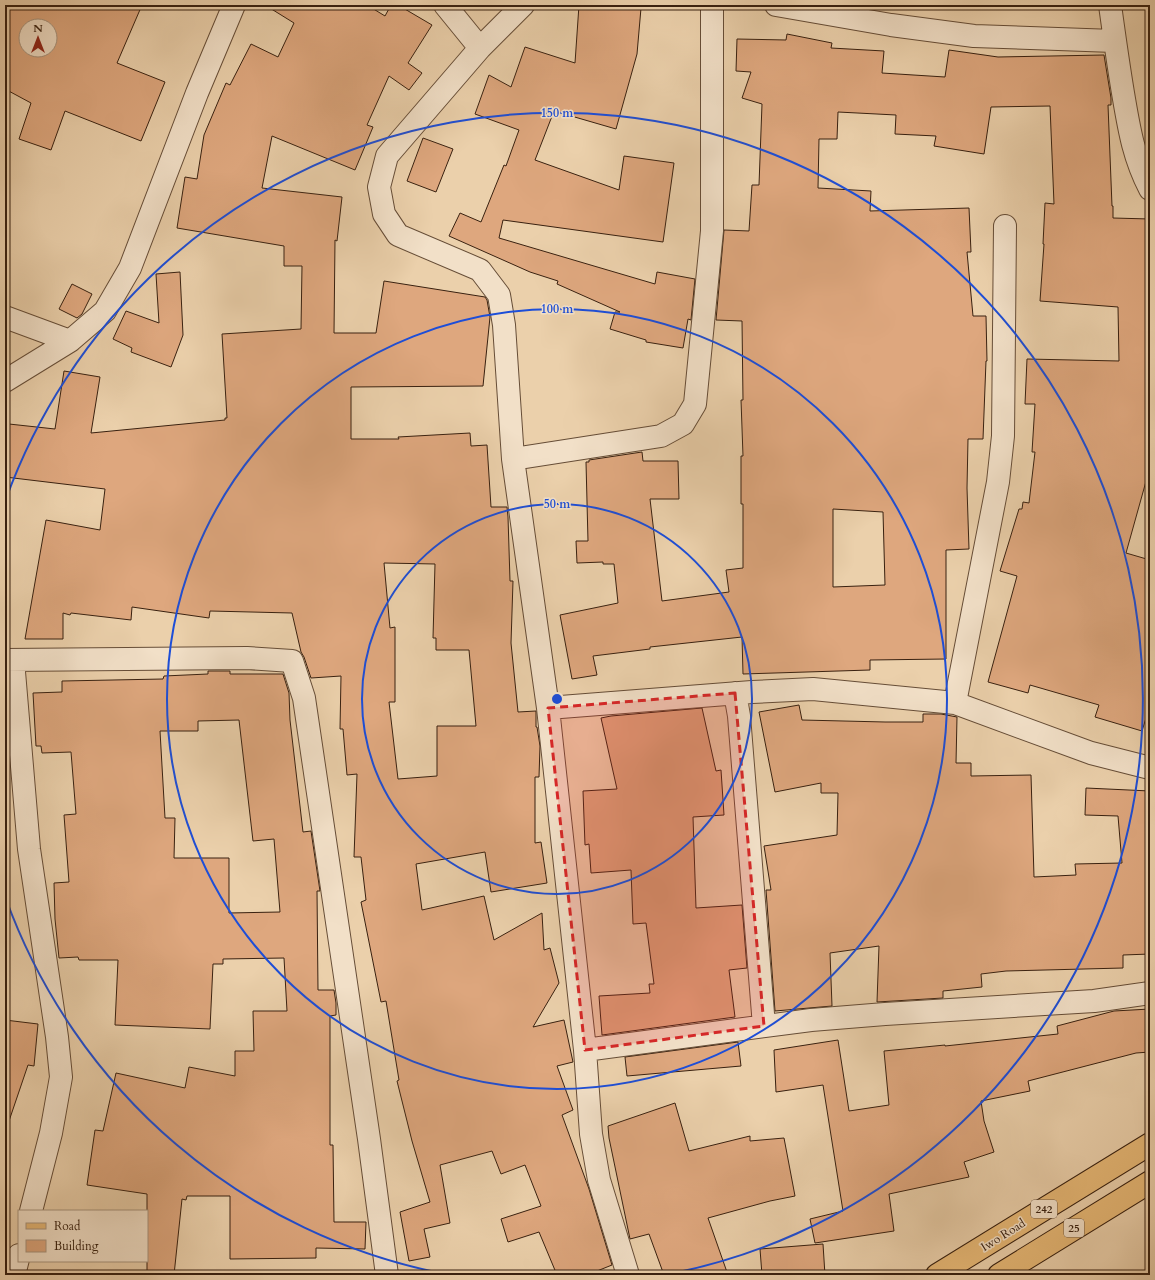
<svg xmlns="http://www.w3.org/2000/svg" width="1155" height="1280" font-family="Cardo,serif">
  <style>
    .building { fill: #dea77e; stroke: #392110; fill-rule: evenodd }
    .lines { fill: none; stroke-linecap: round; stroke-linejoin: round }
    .minor-casing { stroke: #664d37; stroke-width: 24 }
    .major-casing { stroke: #392110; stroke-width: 24 }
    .minor { stroke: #f2e0c8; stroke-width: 22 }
    .major { stroke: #e6b876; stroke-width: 22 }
    .marked { fill: #d62828; fill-opacity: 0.2; stroke: #d62828; stroke-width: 3; stroke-dasharray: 8 5; stroke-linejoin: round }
    .ring { fill: none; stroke: #1d4ed8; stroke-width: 2 }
    .labels { text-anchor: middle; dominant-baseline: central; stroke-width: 3; stroke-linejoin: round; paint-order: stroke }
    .shield { fill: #f2e0c8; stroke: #705a47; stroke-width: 1 }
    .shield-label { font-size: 11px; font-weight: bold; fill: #392110 }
    .street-label { font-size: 12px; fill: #392110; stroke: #f2e0c8 }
    .centre { fill: #1d4ed8; stroke: #f2e0c8; stroke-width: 2 }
    .ring-label { font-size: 12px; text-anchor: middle; font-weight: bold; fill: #1d4ed8; stroke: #f2e0c8; stroke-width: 3; stroke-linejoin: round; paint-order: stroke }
  </style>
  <rect width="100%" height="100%" fill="#ebd0ab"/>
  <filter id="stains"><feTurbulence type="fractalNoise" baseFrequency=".005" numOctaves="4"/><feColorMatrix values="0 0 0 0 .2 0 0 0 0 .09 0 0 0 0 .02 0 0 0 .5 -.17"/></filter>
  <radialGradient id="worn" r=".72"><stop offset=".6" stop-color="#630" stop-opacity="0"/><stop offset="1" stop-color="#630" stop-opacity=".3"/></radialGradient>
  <path class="building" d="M5 5H142L117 63 165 82 141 141 65 111 51 150 19 139 31 103 5 89ZM26 26H50V50H26Z
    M265 5H367L385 16 391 5H398L432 25 408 63 422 73 409 90 389 76 367 125 373 127 355 170 272 136 262 188 342 197 337 241 335 240 334 333H376L384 281 485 297 487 300 490 317 483 386 351 387V439H399L398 437 470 433 471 446 487 445 491 507H507L508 517 510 581H513L511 643 518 712 536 711V727H537L540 746 539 777H535V843L541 842 547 883 491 892 485 852 416 864 422 910 484 896 494 940 542 913 544 950 550 948 559 983 533 1027 564 1020 573 1062 557 1066 573 1110 562 1115 589 1189 612 1265 587 1275H557L539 1232 508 1242 501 1219 541 1206 525 1165 501 1174 492 1151 440 1165 450 1223 424 1229 430 1257 409 1261 400 1212 430 1202 412 1141 397 1081 399 1080 386 1001 381 1002 361 902 366 900 361 857H354L357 774 347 775 343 729H340L341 676 311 678 304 657 301 652 292 613 210 611 209 618 132 607 131 620 71 613 70 615 63 613V639H25L46 520 100 530 105 489 5 477V461L9 424 55 429 64 371 100 377 91 433 225 420V418H227L222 334 301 329 302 266H284V246L177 228 185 177 197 179 204 135 226 83 230 85 251 44 278 57 294 23ZM384 563 435 564 433 638H436V650H469L476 726H437V776L398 779 389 702H395V627L390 628Z
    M579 5H605L641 8 637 54 616 129 554 111 535 160 619 190 624 156 674 163 663 242 503 220 499 238 655 284 657 272 695 279 691 320 688 319 683 348 646 342V340L610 329 615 312H620L557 284 558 281 530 272 449 236 460 213 481 222 504 165 506 166 519 130 475 114 489 75 511 87 525 47 575 63Z
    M787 34 832 43 831 48 884 51 882 73 945 77 949 50 998 57 1104 55 1111 98V105H1108L1112 206H1113V218L1150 219V467L1126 553 1150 560V705L1142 731 1095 717 1099 705 1030 685 1028 693 988 682 1017 576 1000 571 1019 509H1022L1023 502 1029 503 1035 452H1032L1035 404H1025L1027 359 1119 361 1118 307 1040 301 1044 244H1043L1045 203 1054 204 1050 106 991 107 984 154 934 146 936 136 895 134 896 115 838 112 837 139H819L818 188 871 191 870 211 969 208 971 252H967L973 316H986L987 361H986L983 439H968L967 488 969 549 946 550V659L870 660V670L743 674 742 637 650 647V649L593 656 597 675 572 679 560 615 618 603 614 564H603V562L577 563 576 541H588L586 462H589V460L642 452 643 461H678L679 499H650L662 601 729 592 726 570 743 568V504H741V456H743L741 400H743L742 321 716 320 724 230 749 231 752 185H759L762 104 742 98 751 72 736 71 737 39 786 40ZM833 509 883 512 885 585 833 587Z
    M423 138 453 149 436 192 407 181Z
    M180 272 183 335 171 367 131 352 132 348 113 339 126 311 159 323 156 274Z
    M72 284 92 294 82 314 77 318 59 309Z
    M208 671H230V674H283L289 693 290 720 303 832 311 831 320 891H317L318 990H334L336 1003V1015L330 1016V1145H333L334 1222H366L365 1249 316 1248V1258L230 1259V1196H187L186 1200 182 1199 174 1275H147V1194L87 1185 95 1130 103 1131 116 1073 185 1088 189 1067 235 1076V1051H254L253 1011H287L284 958 223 959V964H213L210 1029 115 1025 118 960H79L78 957 59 958 55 919 54 883 69 882 64 815 76 814 71 752 42 753 41 746H36L33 693 62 692V681L163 679 164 676 208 674ZM239 720 253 841 274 839 280 912 229 913V858H174L175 818H165L160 731H198V721Z
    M799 705 802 720 885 722H923V714H941L957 717 956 763H971V776L1031 775 1034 877 1076 875 1075 864 1122 863 1118 816 1085 815 1086 788 1150 791V954L1123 955V968L1006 971 981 974 982 987 943 991V998L877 1002 879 946 830 953 832 1006 775 1011 766 890H771L764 846 837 835 838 793H821V783L775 792 759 712Z
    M702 708 716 771 721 770 724 815 693 817 696 908 742 905 747 968 729 970 735 1017 602 1035 599 996 650 993 649 984H654L646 923 633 924 631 870 591 873 589 844 585 845 583 791 617 789 601 718 611 716Z
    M1150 1009V1052L1136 1053 1028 1081 1030 1091 981 1101 984 1121 994 1152 964 1162 969 1177 889 1194 894 1231 815 1243 810 1219 843 1211 823 1085 776 1092 774 1050 838 1040 849 1111 889 1105 884 1051 945 1045V1046L1058 1034 1057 1026 1114 1011Z
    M5 1020 38 1024 34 1066 28 1065 9 1121H5Z
    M738 1042 741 1066 627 1076 625 1057Z
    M675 1103 689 1151 750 1136V1141L784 1138 795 1196 770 1201 708 1218 728 1275H664L649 1234 630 1239 609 1138 608 1126Z
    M823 1244 825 1275H762L760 1249Z"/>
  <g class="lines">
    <g class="minor-casing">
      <path id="minor" d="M445 5 480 48
        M523 5 480 48 387 156 379 187 384 214 398 235 480 270 499 295 504 325 513 459 548 708 585 1050 591 1134 599 1180 628 1275
        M776 5 891 25 974 36 1114 41
        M1110 5C1114 34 1118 63 1123 93 1129 128 1133 156 1150 189
        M5 317 70 341
        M5 381 70 341 105 311 130 268 197 93 234 5
        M513 459 661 436 683 424 695 404 712 231V5
        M5 660 247 658 292 661 304 698 369 1139 387 1275
        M13 660 29 849 57 1037 61 1077 51 1133 31 1211
        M735 693 739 716 764 1026
        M955 703 998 482 1003 436 1005 226
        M548 708 752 692 813 689 955 703 1091 753 1150 768
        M585 1050 811 1020 885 1014 1094 1001 1150 993
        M14 1275 19 1255"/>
    </g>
    <g class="major-casing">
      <path id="major" d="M937 1275 1150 1144
        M999 1275 1150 1182"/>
    </g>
    <use href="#minor" class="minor"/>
    <use href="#major" class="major"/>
  </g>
  <path class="marked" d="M735 693 764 1026 585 1050 548 708Z"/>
  <g class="ring">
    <circle cx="557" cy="699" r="195"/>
    <circle cx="557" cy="699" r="390"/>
    <path d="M445 1274A586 586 0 0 1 6 899M6 499A586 586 0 1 1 669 1274"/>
  </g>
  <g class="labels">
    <g class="shield">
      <rect x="1031" y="1200" width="26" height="18" rx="3"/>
      <rect x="1064" y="1219" width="20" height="18" rx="3"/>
    </g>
    <g class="shield-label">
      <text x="1044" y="1209">242</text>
      <text x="1074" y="1228">25</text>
    </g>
    <g class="street-label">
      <text transform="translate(1003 1235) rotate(-32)">Iwo Road</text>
    </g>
  </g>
  <circle cx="557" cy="699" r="6" class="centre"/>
  <g class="ring-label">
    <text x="557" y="117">150 m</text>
    <text x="557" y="313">100 m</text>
    <text x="557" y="508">50 m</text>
  </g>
  <rect width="1155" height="1280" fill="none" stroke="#ebd0ab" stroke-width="20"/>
  <rect x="6" y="6" width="1143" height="1268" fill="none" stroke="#392110" stroke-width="2"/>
  <rect x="10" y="10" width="1135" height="1260" fill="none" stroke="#392110"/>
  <rect x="18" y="1210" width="130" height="52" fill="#f2e0c8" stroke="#a8947e"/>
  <rect x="26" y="1223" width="20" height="6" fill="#e6b876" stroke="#a8947e"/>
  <text x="54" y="1230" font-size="12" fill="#392110">Road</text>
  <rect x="26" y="1240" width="20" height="12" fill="#dea77e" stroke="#a8947e"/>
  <text x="54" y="1250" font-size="12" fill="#392110">Building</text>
  <g transform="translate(38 38)"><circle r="19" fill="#f2e0c8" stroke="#a8947e"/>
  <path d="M0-3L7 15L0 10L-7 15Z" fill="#8f2418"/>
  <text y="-6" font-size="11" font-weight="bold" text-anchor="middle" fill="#392110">N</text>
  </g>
  <rect width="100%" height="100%" filter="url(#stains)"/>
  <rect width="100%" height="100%" fill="url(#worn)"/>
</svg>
